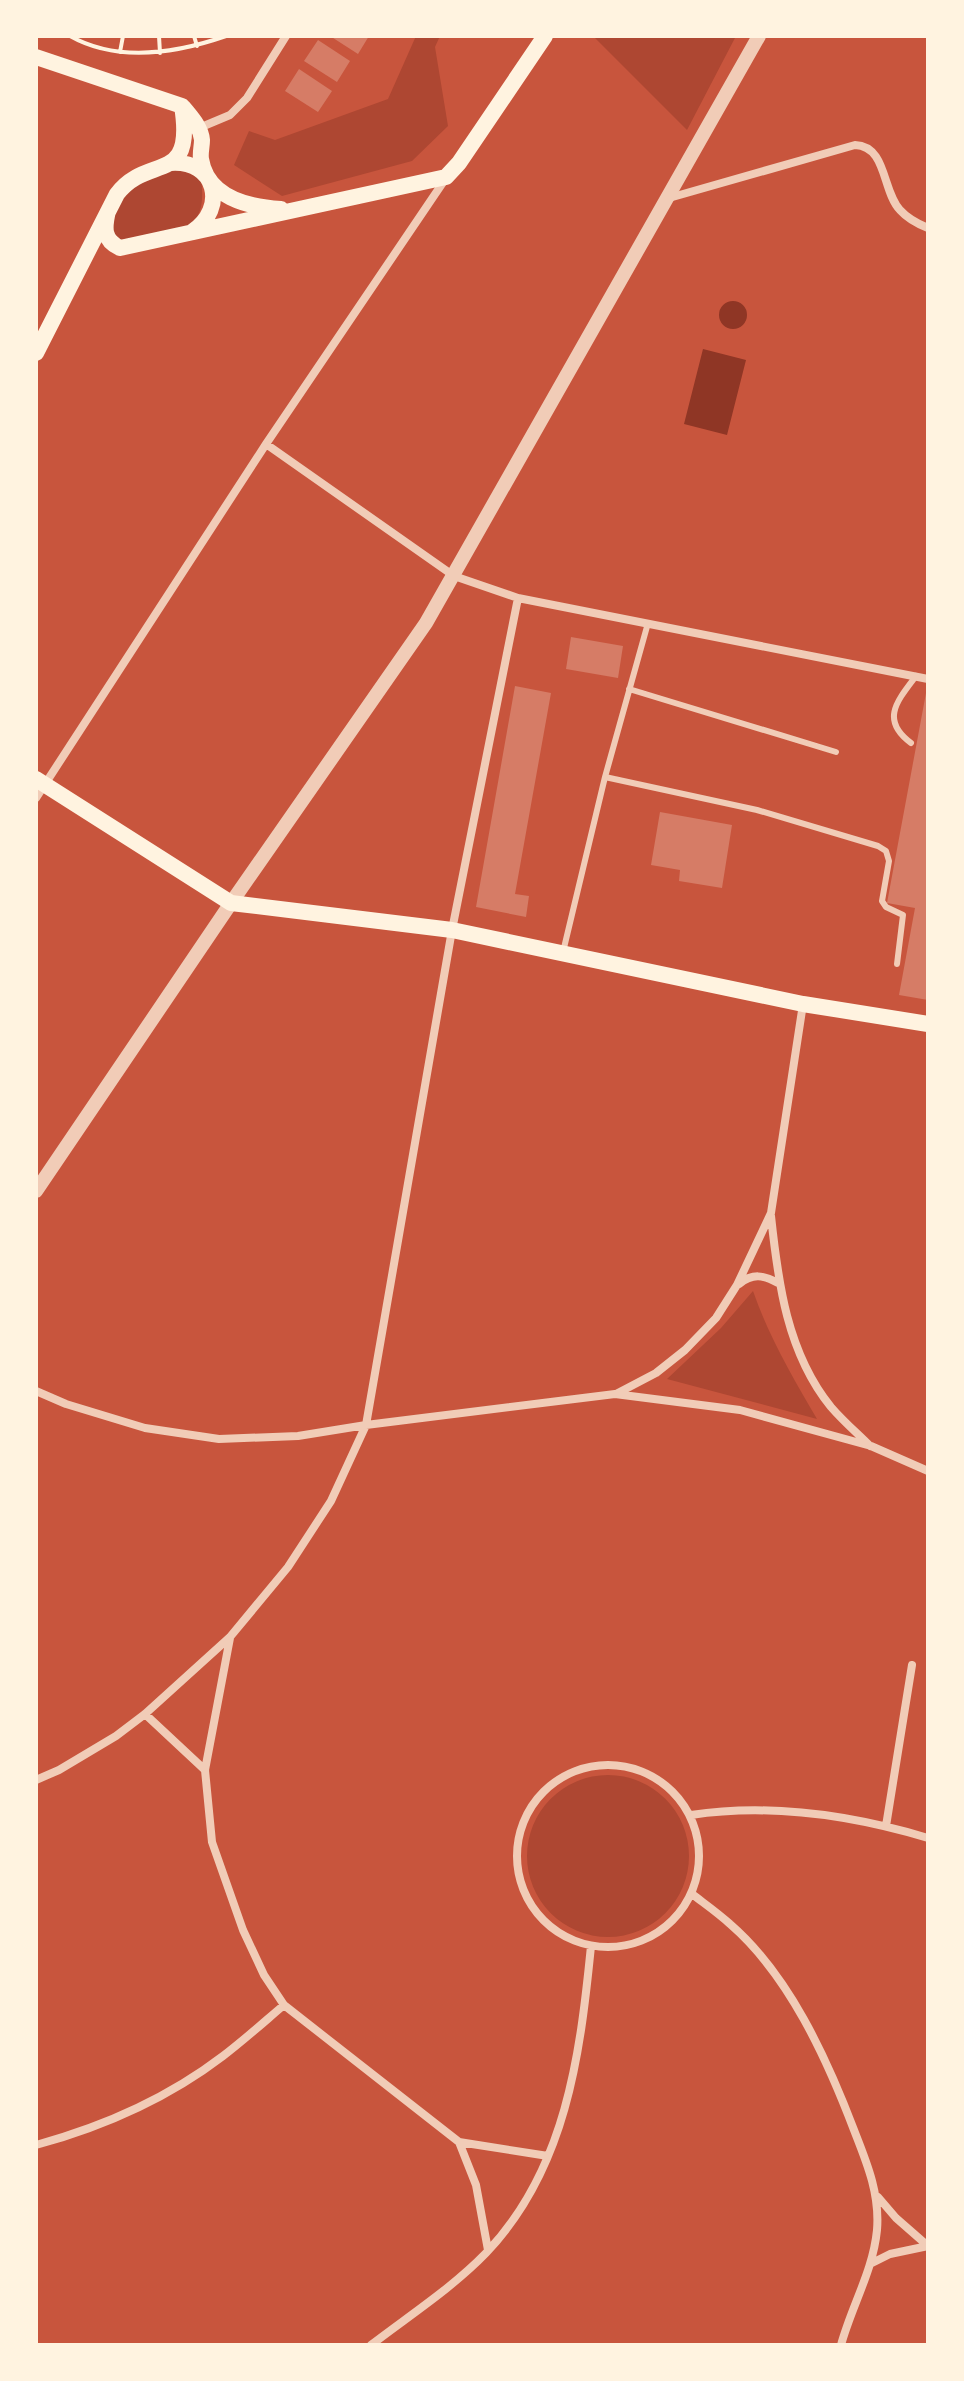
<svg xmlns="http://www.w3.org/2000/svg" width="964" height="2381" font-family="'Libre Baskerville',serif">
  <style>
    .green { fill: #ae4732 }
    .water { fill: #8f3625 }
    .building { fill: #d67c66 }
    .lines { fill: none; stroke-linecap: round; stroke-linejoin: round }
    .path { stroke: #fff3e0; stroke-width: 4 }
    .service { stroke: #f1ccb7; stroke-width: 6 }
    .minor { stroke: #f1ccb7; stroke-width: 8 }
    .tertiary { stroke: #f1ccb7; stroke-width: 14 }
    .secondary { stroke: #fff3e0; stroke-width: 16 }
  </style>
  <rect width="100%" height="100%" fill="#c8553d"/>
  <path class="green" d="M416 36H440L435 47 448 126 412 161 282 196 234 165 249 131 275 140 388 99Z
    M593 36H736L687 130Z
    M170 166 201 178C203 196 204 213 190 226L131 243 112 239 109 212 118 195Z
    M753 1291C769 1337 793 1378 817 1419L667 1379 721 1328Z
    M527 1856a81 81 0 1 1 162 0a81 81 0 1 1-162 0Z"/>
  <path class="water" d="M719 315a14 14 0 1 1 28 0a14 14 0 1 1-28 0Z
    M703 349 746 360 727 435 684 424Z"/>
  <path class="building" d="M330 36H369L358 54Z
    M318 40 350 61 337 82 304 61Z
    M299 69 332 91 318 112 285 91Z
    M571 637 623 646 618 678 566 669Z
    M515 686 551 693 515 894 529 896 526 917 476 907Z
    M926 693H928V1000L899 995 915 908 887 903Z
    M660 812 732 825 722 888 679 881 680 870 651 865Z"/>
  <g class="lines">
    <path class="path" d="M70 36C118 63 177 53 226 36
      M159 36 160 53
      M194 36 197 46
      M120 52 123 36"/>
    <path class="service" d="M629 689 836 752
      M911 743C880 720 897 701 916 676
      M605 777 757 810 878 846 886 851 889 861 882 901 886 907 903 915 897 964
      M563 952 605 777 648 623"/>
    <path class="minor" d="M199 128 230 115 247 98 286 36
      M669 198 855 145C887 146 882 191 900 210 908 219 918 224 928 228
      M266 444 454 576 518 598 928 679
      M36 798 266 444 446 178
      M771 1216C778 1282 787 1353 831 1407 843 1421 857 1433 870 1446
      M739 1284C753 1273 763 1275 778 1283
      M36 1391 66 1404 145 1428 219 1439 298 1436 366 1425 615 1394 740 1410 871 1446 928 1471
      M616 1394 656 1373 685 1350 716 1318 737 1285 771 1213 803 1004
      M230 1638 205 1770 212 1842 243 1930 264 1975 284 2005 459 2142 548 2156
      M145 1714 205 1770
      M517 1856a91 91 0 1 1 182 0a91 91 0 1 1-182 0Z
      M36 1780 59 1770 116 1736 145 1714 230 1637 288 1567 331 1501 366 1425 452 930 518 598
      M691 1815C770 1803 851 1815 928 1838
      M886 1826 912 1665
      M692 1894C705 1904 718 1913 730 1924 789 1975 827 2059 854 2130 867 2163 880 2194 877 2230 873 2271 852 2305 841 2345
      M459 2142 476 2185 488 2250
      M36 2145C102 2127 168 2098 223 2056 244 2040 264 2022 284 2005
      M878 2197 896 2218 928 2246
      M872 2263 890 2254 928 2246
      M371 2345C410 2315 452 2288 486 2253 566 2169 580 2056 591 1946"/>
    <path class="tertiary" d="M36 1191 231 903 426 623 759 36"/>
    <path class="secondary" d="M36 57 182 106
      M183 107C191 117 201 127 202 140 202 146 200 153 201 159 207 197 248 207 281 209
      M171 163C216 160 228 208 192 232
      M108 211C104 228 103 240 120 248L446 177 459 163 545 36
      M36 353 117 194C148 153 195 187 182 106
      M36 779 231 903 452 930 803 1004 928 1024"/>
  </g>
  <rect width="964" height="2381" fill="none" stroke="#fff3e0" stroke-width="76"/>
</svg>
